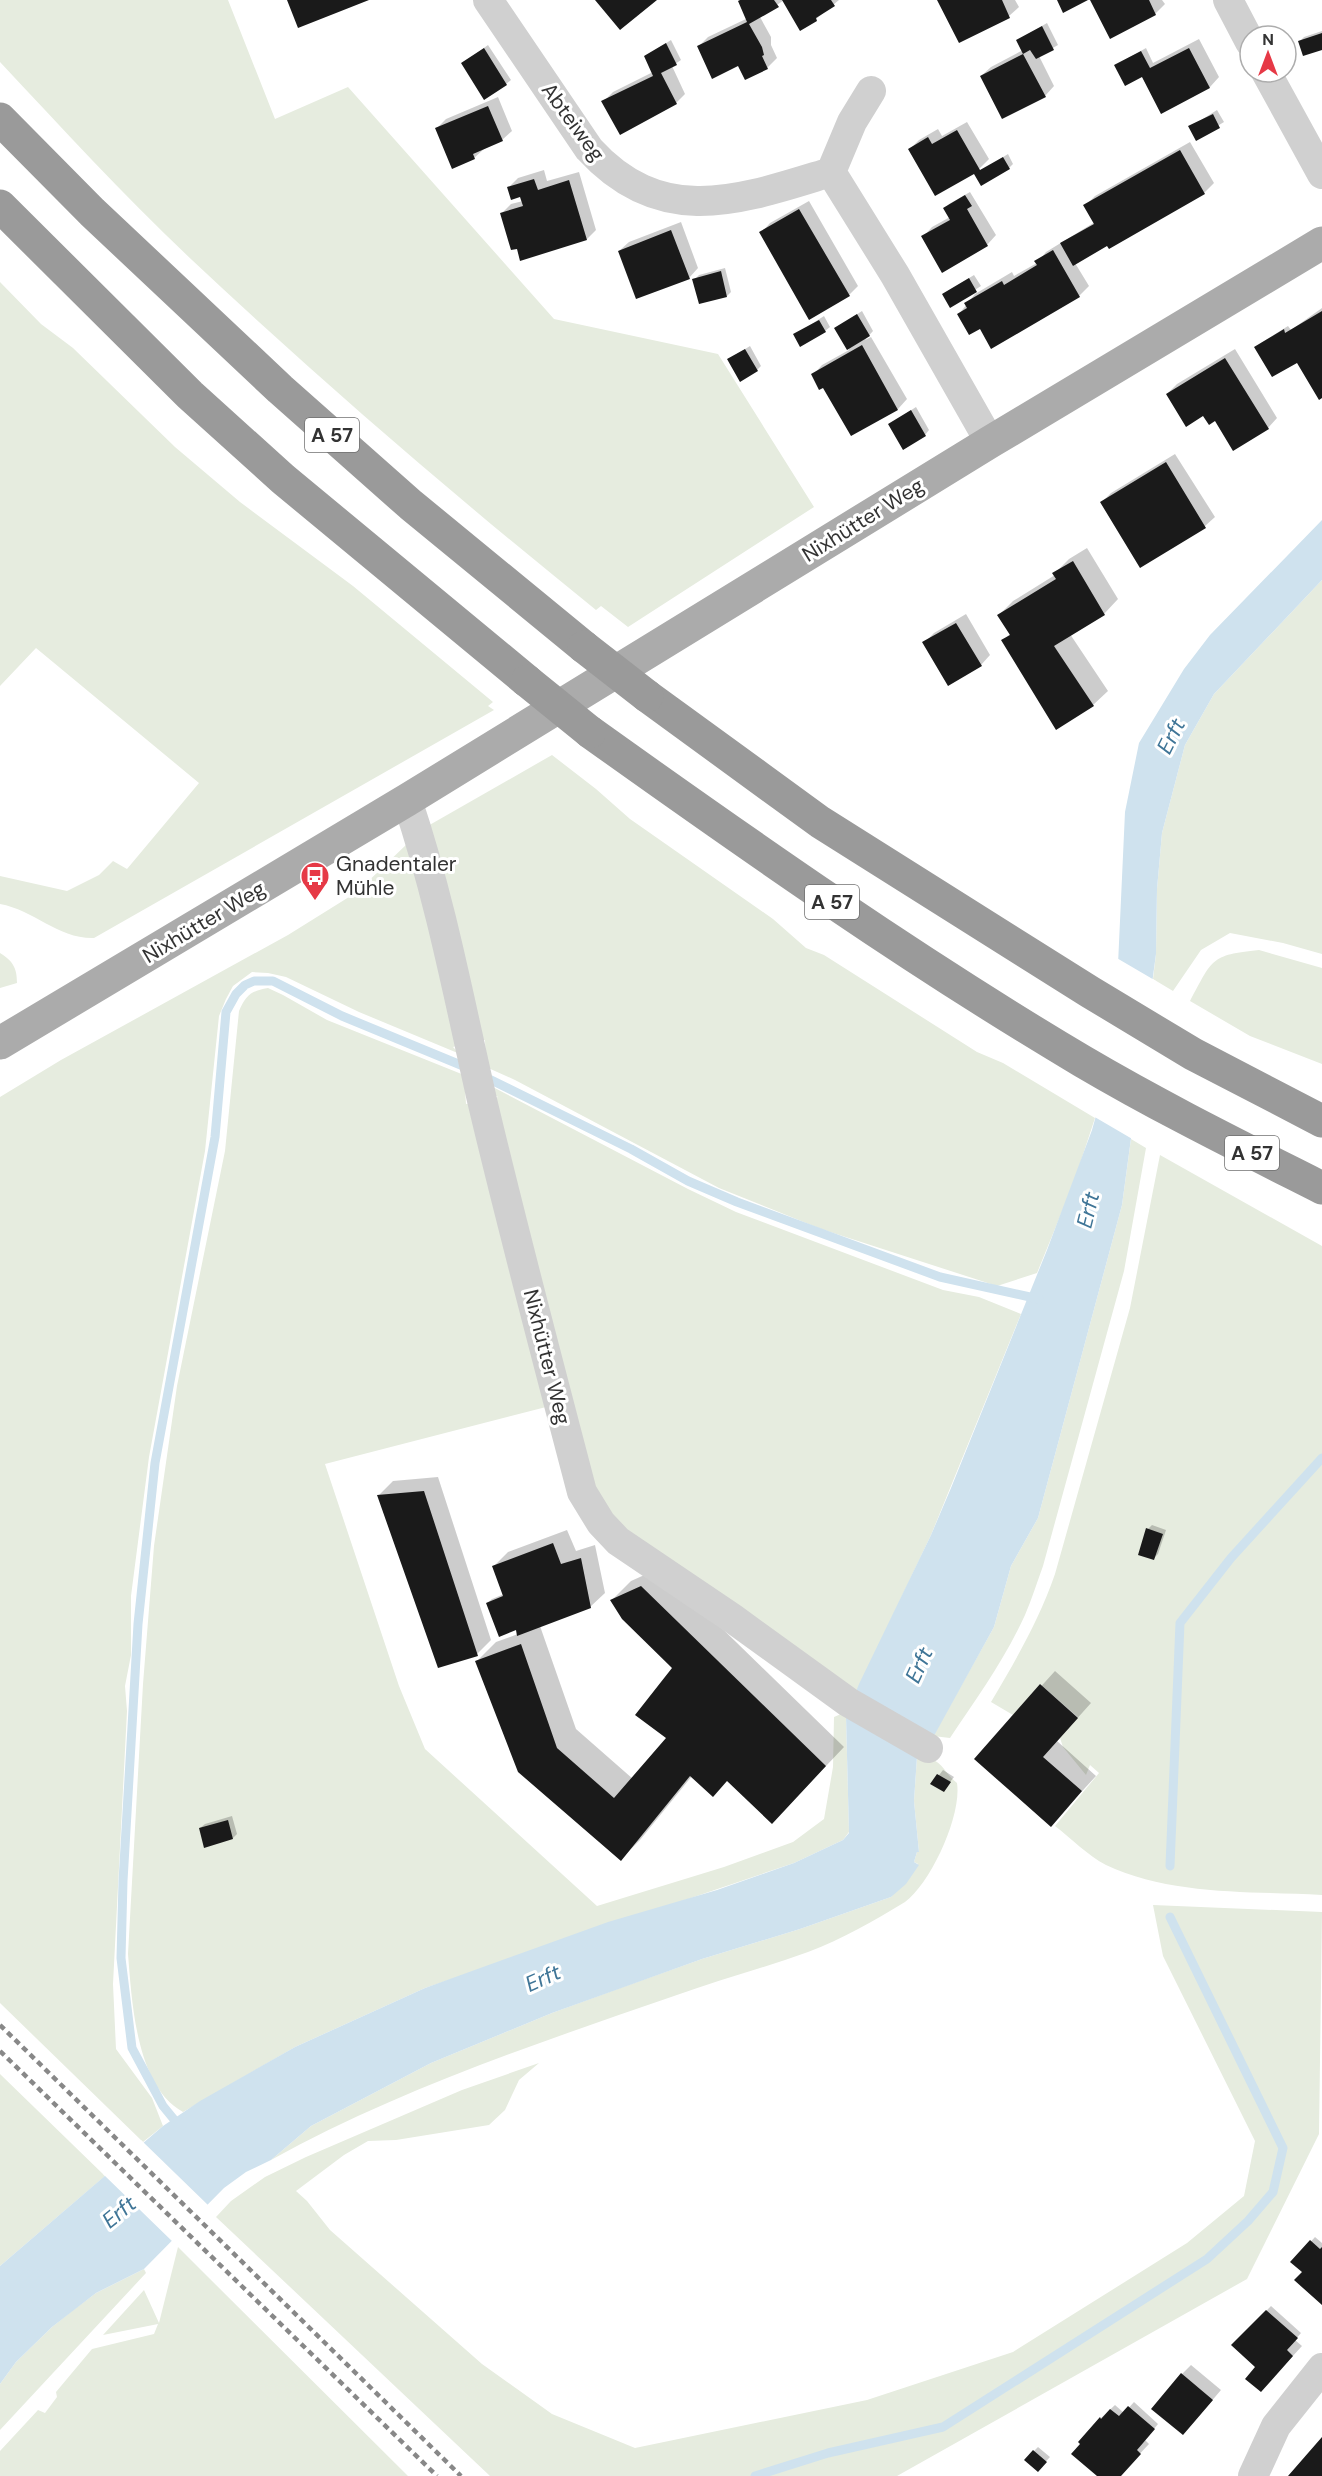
<svg xmlns="http://www.w3.org/2000/svg" width="1322" height="2476" font-family="'DM Sans',sans-serif">
  <style>
    .green { fill: #e6ecdf }
    .water { fill: #cfe2ee }
    .pier { fill: #fff }
    .shadow { fill: #0003 }
    .lines { fill: none; stroke-linecap: round; stroke-linejoin: round }
    .stream { stroke: #cfe2ee; stroke-width: 9 }
    .building { fill: #1a1a1a }
    .minor { stroke: #d0d0d0; stroke-width: 30 }
    .major { stroke: #ababab; stroke-width: 33 }
    .highway { stroke: #9a9a9a; stroke-width: 33 }
    .rail { stroke: #888; stroke-width: 4.5; stroke-dasharray: 6 4.5; stroke-linecap: butt }
    .highway-bridge { stroke: #9a9a9a; stroke-width: 33 }
    .labels { text-anchor: middle; dominant-baseline: central; stroke-width: 6; stroke-linejoin: round; paint-order: stroke }
    .shield { fill: #fff; stroke: #707070; stroke-width: 1.5 }
    .shield-label { font-size: 20px; font-weight: bold; fill: #333 }
    .street-label { font-size: 21px; fill: #333; stroke: #fff }
    .poi-label { font-size: 21px; fill: #333; stroke: #fff; text-anchor: start }
    .water-label { font-size: 22px; font-style: italic; fill: #3f7597; stroke: #fff }
  </style>
  <rect width="100%" height="100%" fill="#fff"/>
  <path class="green" d="M0 0H228L275 119 348 87 554 319 718 354 814 507 628 627 601 606 596 610C457 498 322 382 192 260 125 197 63 129 0 62Z
    M0 282 41 324 73 348 175 447 240 502 353 586 493 702 488 706 494 710 94 938C58 939 34 910 0 904V876L67 891 99 875 113 861 127 869 199 783 36 648 0 686Z
    M1322 580V954L1283 943 1230 933 1201 950 1173 991 1153 979 1156 954 1157 889 1162 833 1185 745 1214 694Z
    M552 755 596 789 630 819 773 919 806 948 824 955 977 1052 1003 1063 1095 1118 1074 1182 1037 1273 997 1286 821 1229 719 1188 515 1080 486 1067 485 1040 478 1041 426 827Z
    M408 843 460 1045 453 1047 460 1054 359 1012 286 977 268 973 252 972 233 986 226 999 219 1016 205 1151 149 1457 131 1596V1655L125 1686 127 1711 113 1984 116 2049 152 2098 163 2126 143 2142 0 2003V1097L61 1060 288 935 357 892Z
    M1259 950 1322 968V1064L1250 1036 1190 1001C1213 959 1210 955 1259 950Z
    M0 953C13 961 17 968 17 983L0 988Z
    M268 988 283 995 327 1020 464 1075 466 1104 473 1103 550 1406 325 1464 399 1686 425 1749 597 1906 724 1867 793 1842 824 1819 833 1767 834 1717 841 1714 846 1717 849 1832 843 1840 794 1863 425 1988 295 2047 183 2112C136 2086 132 2003 128 1954L143 1684 154 1546 177 1386 225 1151 239 1011C246 995 251 991 268 988Z
    M491 1086 688 1189 736 1212 943 1290 979 1297 1021 1314 931 1535 856 1693 624 1536 593 1491 490 1099 498 1097 494 1095Z
    M1131 1139 1146 1148 1124 1271 1043 1566C1037 1582 1032 1599 1025 1615 1005 1659 977 1698 950 1738L933 1736 994 1627 1011 1566 1038 1518 1122 1205Z
    M1160 1155 1322 1246V1895C1251 1891 1172 1896 1106 1865 1088 1856 1071 1838 1055 1826L1099 1773 1090 1765 1086 1775 1063 1747 1060 1738 1078 1717 1040 1684 1013 1715 991 1702C1016 1660 1039 1620 1055 1574L1130 1308Z
    M917 1757C944 1758 940 1769 957 1783 962 1815 931 1883 905 1902 874 1921 842 1939 808 1952 764 1968 719 1980 674 1996 538 2043 398 2090 271 2160L311 2126 431 2063 552 2013 623 1987 702 1959 800 1929 891 1897 918 1864 914 1862 917 1852H919L914 1801Z
    M1153 1905 1322 1912 1319 2134 1247 2279 897 2476H490L216 2217 231 2201 265 2177 306 2157 462 2090 539 2063 519 2080 505 2110 489 2125 396 2140 368 2141 344 2155 296 2191 307 2201 330 2230 482 2364 552 2414 635 2448 867 2400 1013 2352 1187 2243 1244 2196 1255 2141 1163 1956Z
    M0 2074 105 2176 0 2266Z
    M178 2247 207 2276 408 2476H0V2451L38 2410 45 2413 57 2397 56 2392 92 2349 154 2334 158 2324 103 2335 144 2290 159 2323Z
    M144 2269 146 2273 0 2430V2384L16 2362 52 2327 72 2311 96 2293Z"/>
  <path class="water" d="M1322 520V580L1214 694 1185 745 1162 833 1157 889 1156 954 1122 1205 1038 1518 1011 1566 994 1627 935 1734 917 1757 914 1801 919 1852H917L914 1862 919 1865 906 1884 891 1897 800 1929 702 1959 552 2013 431 2063 311 2126 271 2160 246 2172 224 2188 144 2269 96 2293 52 2327 16 2362 0 2384V2266L163 2126 200 2101 295 2047 425 1988 608 1922 717 1890 794 1863 843 1840 849 1833 846 1717 859 1684 931 1535 951 1488 1047 1250 1092 1130 1102 1094 1115 1030 1125 812 1139 743 1184 669 1210 635Z"/>
  <path class="pier" d="M1115 957 1156 981 1134 1140 1093 1116 1112 1029Z
    M141 2140 210 2207 174 2243 103 2174Z"/>
  <path class="shadow" d="M741 0H839L816 19 784 0 760 17 771 37V45L777 58 767 68 739 64 699 46 708 37 748 18Z
    M940 0H1015L1019 7 1009 16 960 41Z
    M1092 0H1162L1165 4 1155 14Z
    M1047 23 1058 45 1039 56 1054 86 1045 96 981 76 991 67 1023 50 1018 40Z
    M1322 31V48L1300 41 1304 37Z
    M1199 39 1219 77 1210 87 1162 112 1141 75 1116 65 1146 48 1153 63Z
    M671 40 681 60 672 66 685 94 676 103 603 102 613 92 653 72 646 56Z
    M488 45 511 80 506 84 463 63Z
    M498 97 512 131 502 140 484 149 474 158 437 128 446 119Z
    M1217 110 1224 122 1196 139 1190 127Z
    M967 122 989 159 979 169 936 194 910 149 919 140 938 129 942 136Z
    M1190 142 1214 183 1204 193 1075 263 1089 286 1079 296 992 347 980 327 959 314 975 294 1012 272 1014 276 1037 263 1046 252 1095 222 1085 206 1095 196Z
    M1008 154 1013 164 1009 168 976 174Z
    M544 170 547 181 579 172 596 230 587 239 501 214 511 204 523 201 521 195 508 188 518 178Z
    M970 192 996 235 987 245 923 237 932 227 950 217 945 208 949 204Z
    M809 201 858 286 849 295 761 233 770 223Z
    M681 222 698 268 689 278 619 251 629 242Z
    M725 268 731 292 727 296 694 280 699 275Z
    M974 275 981 286 950 306 943 294Z
    M1322 308V397L1297 361 1261 343 1288 326 1291 330Z
    M862 311 873 331 865 340 871 337 907 399 898 409 852 434 824 386 813 375 822 365 849 350 836 328Z
    M824 316 830 327 825 331 795 335Z
    M750 346 761 366 757 370 729 359Z
    M1235 349 1277 418 1268 428 1215 419 1167 394 1177 384Z
    M916 407 929 430 925 435 890 424Z
    M1175 454 1215 517 1205 526 1141 566 1101 503 1111 493Z
    M1087 548 1118 599 1104 614 1070 634 1108 691 1093 705 1003 641 1011 633 999 615 1013 601 1055 575 1054 574 1069 559Z
    M966 614 990 655 981 665 924 643 934 633Z
    M438 1477 491 1640 477 1654 379 1495 393 1481Z
    M1152 1525 1166 1530 1158 1554 1154 1558 1148 1529Z
    M567 1530 576 1551 595 1545 605 1593 590 1607 540 1626 576 1729 633 1779 669 1738 674 1668 612 1600 631 1581 660 1568 844 1747 791 1803 728 1780 692 1776 640 1840 621 1859 477 1661 496 1642 518 1634 516 1629 487 1603 492 1599 504 1594 493 1567 508 1552Z
    M1055 1671 1091 1703 1057 1741 1096 1776 1051 1825 976 1758Z
    M943 1770 954 1777 944 1790 933 1783Z
    M232 1816 237 1834 233 1838 200 1828 205 1824Z
    M1315 2237 1322 2243V2303L1303 2272 1292 2262Z
    M1271 2306 1301 2333 1295 2340 1302 2346 1270 2381 1233 2345Z
    M1191 2365 1221 2390 1192 2424 1182 2374Z
    M1134 2402 1158 2424 1145 2440 1149 2444 1119 2476H1098L1101 2418 1115 2405 1124 2413Z
    M1038 2447 1050 2457 1038 2470 1034 2451Z"/>
  <g class="lines">
    <path class="stream" d="M483 1076 631 1149 688 1181 737 1202 940 1277 1039 1299
      M1170 1866 1180 1623 1231 1558 1322 1458
      M181 2128 163 2106 132 2048 121 1958 123 1881 138 1624 155 1463 215 1137 226 1012 236 994 245 985 254 981H273L342 1016 468 1068
      M755 2476 828 2453 943 2427 1207 2259 1248 2221 1273 2192 1283 2148 1170 1917"/>
  </g>
  <path class="building" d="M287 0H369L298 28Z
    M595 0H657L620 30Z
    M740 0H774L779 7 749 24 762 47 764 55 762 56 768 69 745 80 738 66 712 79 697 46 747 22 738 1Z
    M782 0H831L835 6 816 18 817 21 800 31Z
    M937 0H1002L1010 18 959 43Z
    M1057 0H1088L1063 13Z
    M1090 0H1149L1156 15 1110 39Z
    M1042 26 1054 50 1036 59 1030 50 1023 54 1016 40Z
    M1322 33V50L1303 56 1298 41Z
    M666 43 677 65 661 73 677 104 620 135 601 101 653 76 644 56Z
    M484 48 507 85 484 100 461 63Z
    M1189 48 1210 88 1161 114 1142 77 1125 86 1114 65 1141 51 1150 68Z
    M1023 54 1046 97 1002 119 980 76Z
    M488 106 503 141 473 154 475 159 452 169 435 128Z
    M1213 114 1220 128 1196 141 1188 126Z
    M957 130 980 170 1003 157 1010 169 981 186 974 174 935 196 908 149 928 137 932 144Z
    M1180 150 1205 194 1109 249 1107 246 1073 266 1060 243 1094 224 1083 205Z
    M534 179 538 190 569 180 587 240 520 261 517 249 511 250 500 213 523 206 520 197 511 200 507 187Z
    M965 195 972 206 967 209 988 246 942 273 921 236 950 220 943 208Z
    M799 209 850 296 809 320 759 232Z
    M671 230 690 279 636 299 618 251Z
    M1053 250 1080 297 991 349 980 329 969 335 957 314 967 308 964 303 1002 281 1004 285 1037 265 1034 261Z
    M721 271 727 297 699 304 692 279Z
    M969 278 977 292 950 308 942 294Z
    M1322 311V398L1319 400 1297 363 1272 377 1254 347 1284 329 1285 333Z
    M857 314 870 336 847 350 834 328Z
    M819 320 826 332 800 347 793 334Z
    M862 345 898 410 851 436 823 388 819 390 811 374Z
    M745 349 758 371 740 382 727 359Z
    M1225 358 1269 429 1233 451 1215 421 1209 425 1203 416 1186 427 1166 394Z
    M911 410 926 436 903 450 888 424Z
    M1166 462 1206 528 1140 568 1100 502Z
    M1073 561 1105 615 1054 646 1094 706 1056 730 1001 640 1010 635 997 615 1056 579 1052 573Z
    M956 623 982 666 948 686 922 642Z
    M424 1491 478 1656 438 1668 377 1495Z
    M1146 1528 1163 1534 1154 1560 1138 1555Z
    M553 1543 561 1564 581 1558 591 1608 517 1636 516 1630 499 1637 486 1603 503 1596 492 1566Z
    M641 1586 826 1766 772 1824 727 1781 713 1797 690 1776 621 1861 518 1772 475 1661 521 1644 557 1748 614 1798 666 1738 635 1715 672 1668 622 1619 610 1600Z
    M1040 1684 1078 1718 1043 1757 1082 1791 1051 1827 974 1759Z
    M937 1774 951 1782 944 1792 930 1784Z
    M228 1820 233 1839 204 1848 199 1828Z
    M1310 2240 1320 2249 1322 2247V2305L1294 2280 1302 2272 1290 2262Z
    M1266 2310 1298 2338 1287 2350 1293 2356 1261 2392 1245 2379 1255 2367 1231 2345Z
    M1181 2373 1213 2400 1183 2435 1151 2409Z
    M1128 2406 1155 2429 1137 2450 1141 2454 1121 2476H1097L1071 2454 1080 2444 1078 2442 1100 2417 1101 2419 1110 2409 1119 2416Z
    M1322 2437V2476H1288Z
    M1033 2450 1047 2462 1038 2472 1024 2460Z"/>
  <g class="lines">
    <path class="minor" d="M488 0 589 149C663 230 742 199 831 172
      M1228 0 1250 42
      M1266 72 1322 174
      M831 172 895 275 990 442
      M831 172 852 122 871 91
      M407 800C440 898 459 999 482 1100 513 1231 548 1362 582 1492L601 1523 618 1541 732 1618 848 1702 928 1748
      M1253 2476 1276 2426 1322 2368"/>
    <path class="major" d="M0 1043 407 800 990 442 1322 243"/>
    <path class="highway" d="M0 119 92 212 280 389 411 505 584 647
      M0 206 190 395 283 479 527 681
      M647 696 820 822 1090 992 1193 1054 1322 1121
      M590 732C751 847 912 960 1082 1061 1160 1107 1241 1147 1322 1188"/>
    <path class="rail" d="M0 2025 461 2476
      M0 2051 437 2476"/>
    <path class="highway-bridge" d="M584 647 647 696
      M527 681 590 732"/>
  </g>
  <defs>
    <g id="bus-pin" transform="scale(1.5)"><path d="M0 17L-7.5 6A9.5 9.5 0 1 1 7.5 6Z" fill="#e63946" stroke="#fff"/><path d="M-5-6H5V4H4V6H2V4H-2V6H-4V4H-5ZM-3.5-4V0h7V-4ZM-3.5 1.2v1.5H-2V1.2ZM2 1.2v1.5H3.5V1.2Z" fill="#fff"/></g>
  </defs>
  <g fill-rule="evenodd">
    <use href="#bus-pin" x="315" y="876"/>
  </g>
  <g class="labels">
    <g class="shield">
      <rect x="305" y="418" width="54" height="34" rx="4.5"/>
      <rect x="805" y="885" width="54" height="34" rx="4.5"/>
      <rect x="1225" y="1136" width="54" height="34" rx="4.5"/>
    </g>
    <g class="shield-label">
      <text x="332" y="435">A 57</text>
      <text x="832" y="902">A 57</text>
      <text x="1252" y="1153">A 57</text>
    </g>
    <g class="street-label">
      <text transform="translate(573 122) rotate(54)">Abteiweg</text>
      <text transform="translate(863 520) rotate(-32)">Nixhütter Weg</text>
      <text transform="translate(204 922) rotate(-31)">Nixhütter Weg</text>
      <text transform="translate(547 1357) rotate(76)">Nixhütter Weg</text>
    </g>
    <g class="poi-label">
      <text x="336" y="864">Gnadentaler<tspan x="336" dy="24">Mühle</tspan></text>
    </g>
    <g class="water-label">
      <text transform="translate(1171 736) rotate(-63)">Erft</text>
      <text transform="translate(1088 1210) rotate(-76)">Erft</text>
      <text transform="translate(919 1665) rotate(-65)">Erft</text>
      <text transform="translate(543 1978) rotate(-24)">Erft</text>
      <text transform="translate(119 2212) rotate(-39)">Erft</text>
    </g>
  </g>
  <g transform="translate(1268 54)"><circle r="28" fill="#ffffff" stroke="#adadad" stroke-width="1.5"/>
  <path d="M0-4.5L10 22L0 15L-10 22Z" fill="#e63946"/>
  <text y="-9" font-size="16" font-weight="bold" text-anchor="middle" fill="#333333">N</text>
  </g>
</svg>
